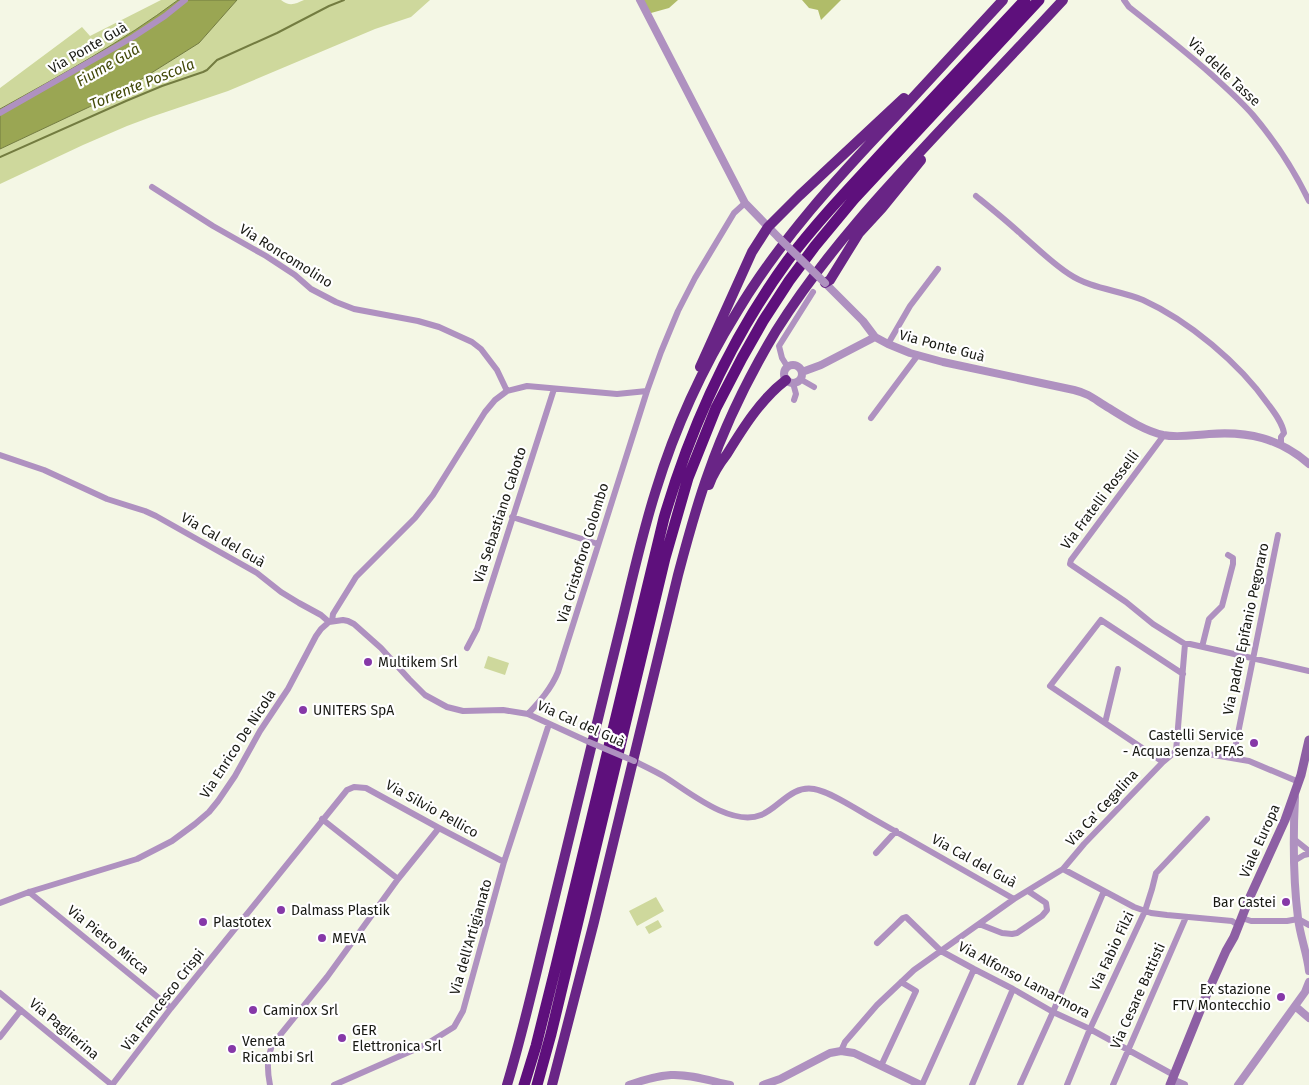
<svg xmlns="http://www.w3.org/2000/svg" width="1309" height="1085" font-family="'Fira Sans',sans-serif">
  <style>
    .green { fill: #ced89c }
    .forest { fill: #b0bc69 }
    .water { fill: #9aa653; stroke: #737c40 }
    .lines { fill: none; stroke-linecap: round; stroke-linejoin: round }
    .stream { stroke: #737c40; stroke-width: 2 }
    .minor { stroke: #af91c0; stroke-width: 6 }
    .tertiary { stroke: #af91c0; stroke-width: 8 }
    .secondary { stroke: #8d5fa4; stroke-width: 9 }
    .trunk { stroke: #692586; stroke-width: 10 }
    .motorway { stroke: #5e107c; stroke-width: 11 }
    .minor-bridge { stroke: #af91c0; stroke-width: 6 }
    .tertiary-bridge { stroke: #af91c0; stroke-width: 8 }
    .poi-dot { fill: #8638a8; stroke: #fff; stroke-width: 2 }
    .labels { text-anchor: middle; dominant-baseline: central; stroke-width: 4.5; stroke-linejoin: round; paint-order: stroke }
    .street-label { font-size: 14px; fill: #191a14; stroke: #fff }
    .poi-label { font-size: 14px; fill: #191a14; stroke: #fff; text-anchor: start }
    .water-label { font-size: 15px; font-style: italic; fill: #434a0a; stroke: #fff }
  </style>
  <rect width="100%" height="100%" fill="#f4f7e5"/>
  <path class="green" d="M161 0H178C122 42 61 75 0 109V88L82 27 90 36Z
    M237 0H281C290 7 295 4 304 0H430L411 17 375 29 228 91 151 117 127 126 83 145 0 184V149L121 92 199 43Z
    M488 656 509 663 505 675 484 668Z
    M656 897 664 911 637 926 629 911Z
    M658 920 662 927 649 934 645 927Z"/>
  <path class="forest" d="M642 0H678L669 8 651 13Z
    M802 0H841L821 20 818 10 809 8Z"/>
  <path class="water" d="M178 0H237L199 43 121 92 0 149V109C61 75 122 42 178 0Z"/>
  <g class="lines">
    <path class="stream" d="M0 157 126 101 162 86 203 72 207 70 217 60 277 33 329 6 344 0"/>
    <path class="minor" d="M1124 0 1129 7C1157 29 1185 51 1212 75 1226 88 1240 100 1253 115 1275 141 1294 170 1309 201
      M0 113 133 37 165 16 185 0
      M152 187 213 226 266 256 295 275 311 289 336 302 354 309 418 321 439 327 472 342 481 349 497 370 507 391
      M976 196C992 209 1007 221 1022 235 1037 248 1052 263 1069 274 1091 289 1119 290 1143 300 1189 321 1239 363 1268 404 1274 412 1282 422 1284 433L1281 437V445
      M888 344 910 306 938 269
      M787 366 782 358 779 346 813 292
      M800 379 814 387
      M793 383 796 394 794 400
      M871 418 918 355
      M1164 435 1071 560 1070 564 1126 602 1153 624 1185 644H1190L1309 671
      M0 455 44 470 107 499 145 511 156 516 257 573 281 592 299 603 321 615 329 622
      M512 517 598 544
      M332 621 333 614 356 577 415 518 433 495 485 412 495 400 507 391 527 386 617 394 647 391
      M1202 647 1209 619 1222 606 1233 564V558L1228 555
      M467 648 477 629 554 389
      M1118 669 1105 723 1163 762
      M528 714C540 701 551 689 558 672L647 391 661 352 678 311 695 278 734 213 745 203
      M1105 723 1050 686 1101 620 1183 674
      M1176 751 1185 644
      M1233 758 1278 535
      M634 761C644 766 655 771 665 777 689 792 731 827 761 815 779 808 791 785 814 789 831 792 856 809 872 818 919 845 967 872 1014 899
      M322 819 398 879
      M1294 839 1309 851
      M876 853 896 831
      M1294 861 1304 855 1309 854
      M1063 869 1084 844 1163 762 1176 751 1208 754 1249 761 1299 782
      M29 892 171 1008
      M0 903 29 892 137 859 172 841 195 824 209 812 218 801 235 776 260 731 288 689 316 636 321 629 329 622 343 620 348 621 354 624 381 648 409 679 425 695 447 707 463 711 503 710 528 714 589 742
      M1242 918 1251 921H1287L1298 919 1309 925
      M979 924 1002 933 1012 934 1017 933 1042 916 1047 910 1046 903 1028 891
      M877 943 903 918 906 917 941 951 974 969 1013 989 1053 1012 1090 1029 1172 1074
      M0 993 112 1085
      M0 1037 21 1010
      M841 1051 845 1042 877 1005 914 970 1014 899 1063 869 1134 907 1151 913 1167 915 1232 921 1235 923
      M881 1066 916 991 901 982
      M112 1085 171 1008 347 790 354 787 366 788 439 828 504 862
      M270 1085C267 1070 267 1059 272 1045L327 977 398 879 439 828
      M334 1085 425 1045 454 1027 463 1011 504 862 549 724
      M922 1085 974 969
      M972 1085 1013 989
      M1020 1085 1053 1012 1104 891
      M1067 1085 1090 1029 1145 911 1152 889 1156 873 1207 819
      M1113 1085 1186 917"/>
    <path class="tertiary" d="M640 0 745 203 779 238
      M825 283 863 321 875 337 888 344 910 353 943 362 1074 390C1078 391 1084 393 1088 395 1094 398 1099 402 1104 405 1122 416 1142 430 1163 435 1178 438 1193 435 1209 434 1248 431 1279 438 1309 464
      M784 374a9 9 0 1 1 18 0a9 9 0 1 1-18 0Z
      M802 372 821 365 875 337
      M1295 797C1293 837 1293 878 1298 918 1300 936 1307 953 1309 971
      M1295 1006 1309 1018
      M1172 1080 1184 1085
      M629 1085C643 1080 657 1076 671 1075 691 1074 711 1081 730 1085
      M763 1085 780 1079 830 1053 841 1051 854 1053 921 1085
      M1238 1085 1305 992 1309 982"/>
    <path class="secondary" d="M1170 1085 1206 996 1226 951 1234 937 1249 899 1285 820 1301 775 1309 740"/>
    <path class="trunk" d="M825 283 830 280 859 233 882 208 921 160
      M700 367 752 252 768 227 799 196 904 98
      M709 485C713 474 720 463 727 454 743 428 761 399 786 380
      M507 1085C523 1032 535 978 548 925 572 827 595 730 619 633 631 585 641 537 656 490 675 428 703 367 737 312 780 240 837 178 895 117 931 78 967 39 1003 0
      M552 1085 594 922 678 575C687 541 696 507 708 474 725 425 749 376 776 331 825 253 886 188 949 121 987 81 1025 41 1063 0"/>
    <path class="motorway" d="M524 1085 536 1046 556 966 664 518C691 426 731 338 788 260 820 218 857 180 893 141 937 94 981 47 1025 0
      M537 1085 551 1034 665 558 688 478 716 408 742 358 763 321 789 281 815 246 854 199 1039 0"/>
    <path class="minor-bridge" d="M589 742 634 761"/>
    <path class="tertiary-bridge" d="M779 238 825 283"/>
  </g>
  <g class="poi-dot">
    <circle cx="368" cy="662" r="5"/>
    <circle cx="303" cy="710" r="5"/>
    <circle cx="1254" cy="743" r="5"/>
    <circle cx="1286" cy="902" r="5"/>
    <circle cx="281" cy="910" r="5"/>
    <circle cx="203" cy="922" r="5"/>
    <circle cx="322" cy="938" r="5"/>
    <circle cx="1281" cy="997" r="5"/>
    <circle cx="253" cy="1010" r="5"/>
    <circle cx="342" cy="1038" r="5"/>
    <circle cx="232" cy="1049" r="5"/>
  </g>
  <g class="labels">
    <g class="street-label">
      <text transform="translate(88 48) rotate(-30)">Via Ponte Guà</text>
      <text transform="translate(1224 72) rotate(43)">Via delle Tasse</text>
      <text transform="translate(286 256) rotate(32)">Via Roncomolino</text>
      <text transform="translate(942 346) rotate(15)">Via Ponte Guà</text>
      <text transform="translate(1100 500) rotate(-53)">Via Fratelli Rosselli</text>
      <text transform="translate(500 515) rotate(-72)">Via Sebastiano Caboto</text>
      <text transform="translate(223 540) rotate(30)">Via Cal del Guà</text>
      <text transform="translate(583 553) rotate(-73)">Via Cristoforo Colombo</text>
      <text transform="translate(1246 629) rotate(-78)">Via padre Epifanio Pegoraro</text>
      <text transform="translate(581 724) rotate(24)">Via Cal del Guà</text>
      <text transform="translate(238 744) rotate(-57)">Via Enrico De Nicola</text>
      <text transform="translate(1102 808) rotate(-47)">Via Ca' Cegalina</text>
      <text transform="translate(432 809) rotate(29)">Via Silvio Pellico</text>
      <text transform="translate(1260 841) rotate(-66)">Viale Europa</text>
      <text transform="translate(974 861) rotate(29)">Via Cal del Guà</text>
      <text transform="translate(471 937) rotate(-74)">Via dell'Artigianato</text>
      <text transform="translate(108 940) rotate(39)">Via Pietro Micca</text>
      <text transform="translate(1112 951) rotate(-65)">Via Fabio Filzi</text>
      <text transform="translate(1024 980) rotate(28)">Via Alfonso Lamarmora</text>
      <text transform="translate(1138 996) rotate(-66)">Via Cesare Battisti</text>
      <text transform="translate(163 1000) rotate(-52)">Via Francesco Crispi</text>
      <text transform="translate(64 1029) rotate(40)">Via Paglierina</text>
    </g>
    <g class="poi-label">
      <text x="378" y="662">Multikem Srl</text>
      <text x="313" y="710">UNITERS SpA</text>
      <text x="1244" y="735" text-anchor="end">Castelli Service<tspan x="1244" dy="16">- Acqua senza PFAS</tspan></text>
      <text x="1276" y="902" text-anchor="end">Bar Castei</text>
      <text x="291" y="910">Dalmass Plastik</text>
      <text x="213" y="922">Plastotex</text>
      <text x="332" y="938">MEVA</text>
      <text x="1271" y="989" text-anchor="end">Ex stazione<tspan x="1271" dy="16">FTV Montecchio</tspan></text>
      <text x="263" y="1010">Caminox Srl</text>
      <text x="352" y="1030">GER<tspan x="352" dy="16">Elettronica Srl</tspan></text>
      <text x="242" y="1041">Veneta<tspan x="242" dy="16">Ricambi Srl</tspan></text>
    </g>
    <g class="water-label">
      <text transform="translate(108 65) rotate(-30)">Fiume Guà</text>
      <text transform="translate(142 84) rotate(-22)">Torrente Poscola</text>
    </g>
  </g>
</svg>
